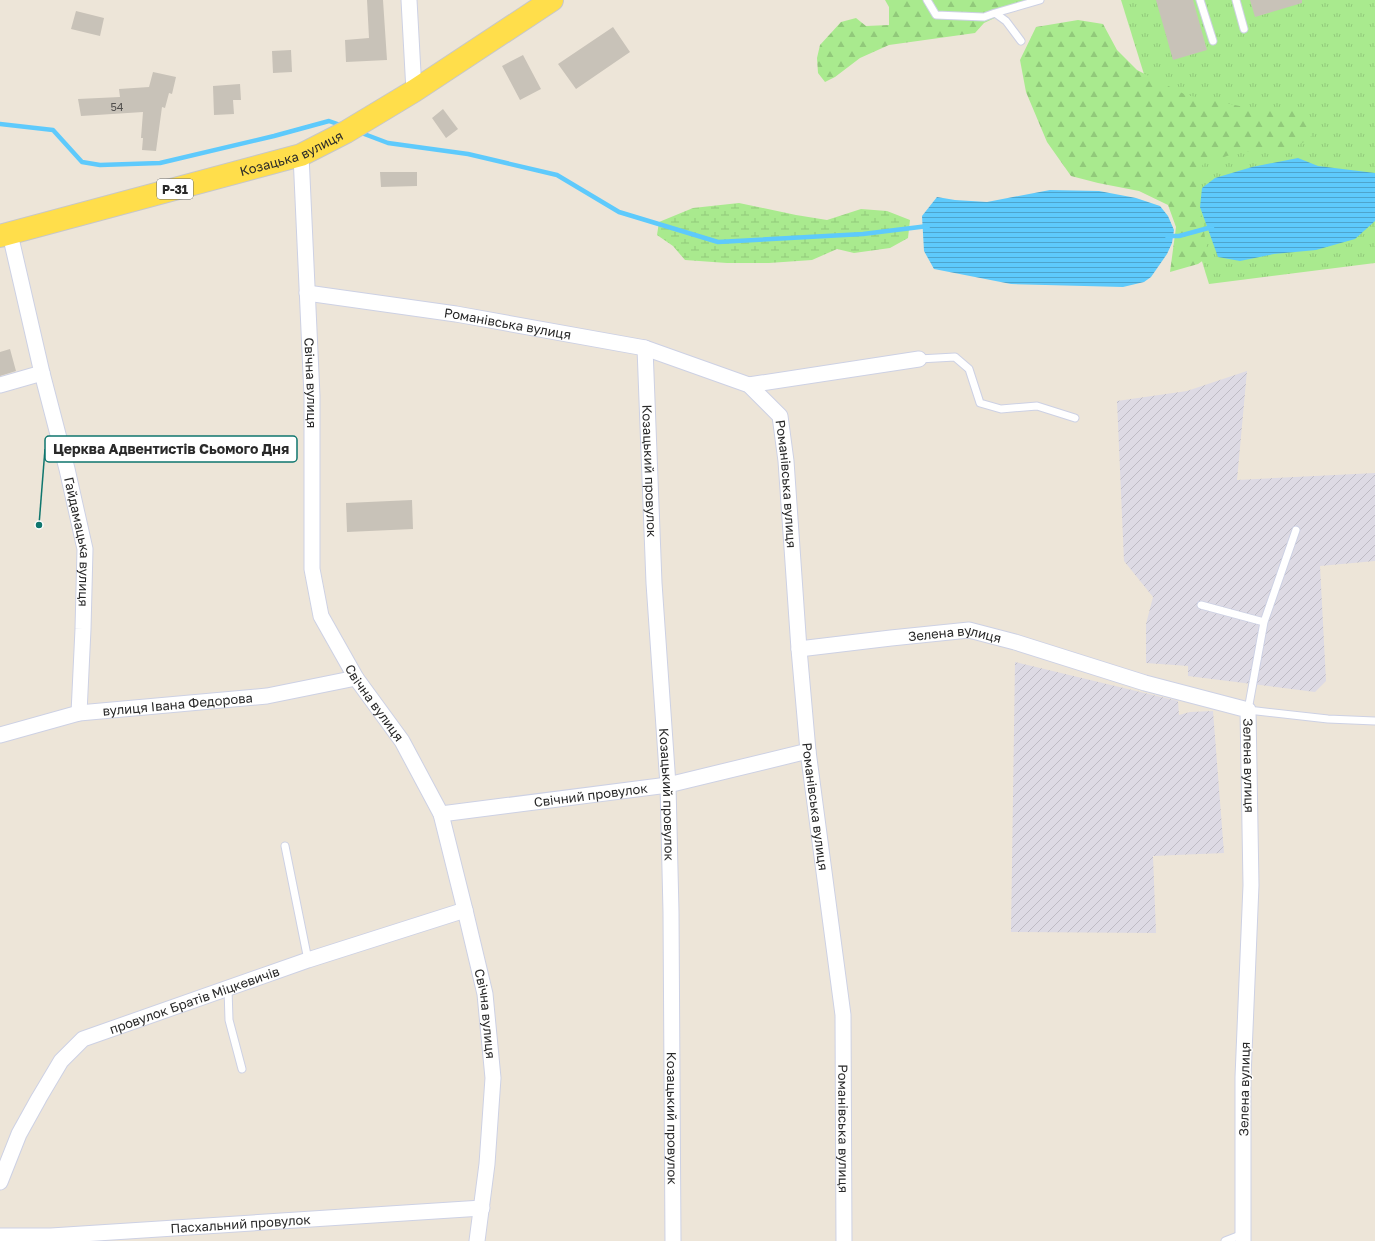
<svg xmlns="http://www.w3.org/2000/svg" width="1375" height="1241" font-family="'Golos Text',sans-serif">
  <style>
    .industrial { fill: url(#industrial-furrows) }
    .grass { fill: url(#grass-tufts) }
    .forest { fill: url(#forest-firs) }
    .wetland { fill: url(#wetland-marsh) }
    .water { fill: url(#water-rules) }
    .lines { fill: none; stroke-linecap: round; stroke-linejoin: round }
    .stream { stroke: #5ecafc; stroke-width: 4.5 }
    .building { fill: #c8c2b8 }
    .lane-casing { stroke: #cdd1e4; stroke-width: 9 }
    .street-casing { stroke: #cdd1e4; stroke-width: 17 }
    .primary-casing { stroke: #c7c7c7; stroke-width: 24 }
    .lane { stroke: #fff; stroke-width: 7 }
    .street { stroke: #fff; stroke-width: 15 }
    .primary { stroke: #ffde4b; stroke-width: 22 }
    .labels { text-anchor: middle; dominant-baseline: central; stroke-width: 3; stroke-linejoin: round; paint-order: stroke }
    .number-label { font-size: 11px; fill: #514f4d }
    .shield { fill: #fff; stroke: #696969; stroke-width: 1 }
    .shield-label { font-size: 12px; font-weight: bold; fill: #292929 }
    .street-label { font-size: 13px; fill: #292929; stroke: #fff }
    .leader { fill: none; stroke: #0f766e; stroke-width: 1.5 }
    .callout-dot { fill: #0f766e; stroke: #fff; stroke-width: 1.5 }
    .callout { fill: #fff; stroke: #0f766e; stroke-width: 1.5 }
    .callout-label { font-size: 14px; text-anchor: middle; font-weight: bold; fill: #292929 }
  </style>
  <defs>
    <pattern id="industrial-furrows" width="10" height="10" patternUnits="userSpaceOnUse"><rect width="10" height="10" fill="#dddae4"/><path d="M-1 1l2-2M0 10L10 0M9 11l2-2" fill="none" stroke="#bebbc4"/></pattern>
    <pattern id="grass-tufts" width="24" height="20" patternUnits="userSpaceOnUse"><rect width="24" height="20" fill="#a9ea8e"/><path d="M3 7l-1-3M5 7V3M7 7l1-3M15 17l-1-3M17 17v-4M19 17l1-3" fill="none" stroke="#91c97a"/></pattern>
    <pattern id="forest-firs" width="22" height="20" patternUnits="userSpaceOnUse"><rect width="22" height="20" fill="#a9ea8e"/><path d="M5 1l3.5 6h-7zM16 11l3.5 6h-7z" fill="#91c97a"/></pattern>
    <pattern id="wetland-marsh" width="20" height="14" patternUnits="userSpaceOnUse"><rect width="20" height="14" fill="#a9ea8e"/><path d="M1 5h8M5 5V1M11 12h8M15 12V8" fill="none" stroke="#91c97a"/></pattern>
    <pattern id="water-rules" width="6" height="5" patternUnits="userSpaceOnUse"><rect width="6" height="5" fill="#5ecafc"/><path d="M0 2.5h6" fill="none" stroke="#4ea4cc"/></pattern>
  </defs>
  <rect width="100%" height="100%" fill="#ede5d8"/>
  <path class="industrial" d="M1247 371 1237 480 1375 473V561L1320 566 1326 681 1315 692 1188 676V666L1146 663V624L1153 597 1124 561 1117 401 1187 391Z
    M1015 662 1178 701 1179 715 1190 712 1213 711 1224 853 1153 856 1156 933 1011 932Z"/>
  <path class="grass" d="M1121 0H1375V263L1209 284Z"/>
  <path class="forest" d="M885 0H1033L984 23 975 33 889 45 860 58 835 77 825 82 818 73 817 58 820 45 841 22 856 18 866 26 889 25V7Z
    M1078 20 1103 24 1117 50 1137 70 1186 95 1259 110 1297 111 1311 125V139L1295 146 1236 153 1203 164 1196 179 1208 257 1198 264 1170 272 1176 227 1168 205 1139 191 1098 183 1071 176 1047 142 1026 92 1020 60 1036 27Z"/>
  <path class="wetland" d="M739 203 796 215 827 220 861 209 887 211 910 220 908 238 890 248 854 253 837 249 812 260 769 263H727L685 260 673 246 657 235 659 222 693 208Z"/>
  <path class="water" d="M1298 158 1318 166 1375 173V221L1355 239 1316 250 1274 254 1240 261 1218 257 1200 207 1202 188 1215 178 1252 167Z
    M1050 190 1099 191 1136 198 1160 206 1168 216 1174 230 1172 243 1167 254 1151 277 1144 282 1123 287 1011 284 934 269 924 251 922 216 937 197 955 200 987 202Z"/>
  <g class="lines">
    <path class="stream" d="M0 124 53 130 82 162 100 165 160 163 274 136 329 121 343 126
      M359 132 388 143 468 154 557 175 619 212 718 242 863 234 928 226
      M1167 236H1179L1212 227"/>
  </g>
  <path class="building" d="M367 0H383L387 60 346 62 345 40 369 38Z
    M1156 0H1193L1207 50 1173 60Z
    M1250 0H1302V3L1255 17Z
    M76 11 104 18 100 36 71 29Z
    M613 27 630 52 576 89 558 64Z
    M291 50 292 72 273 73 272 51Z
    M523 55 541 89 520 100 502 66Z
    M153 72 176 77 172 94 169 93 165 108 162 107 156 151 142 150 143 138H141L143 112 81 116 78 99 120 97 119 89 149 87Z
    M240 84 241 100H233L234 114 214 115 213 86Z
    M443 109 458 129 446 138 432 118Z
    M380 172H417V186L381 187Z
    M10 349 16 371 0 376V352Z
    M412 500 413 529 347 532 346 503Z"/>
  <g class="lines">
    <g class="lane-casing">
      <path id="lane" d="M927 0 936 15 984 17 995 13 1006 21 1021 41
        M1200 0 1213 41
        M1236 0 1244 29
        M995 13 1040 0
        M919 359 955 357 969 369 980 403 1001 409 1037 406 1075 418
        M1296 530 1264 622 1248 710 1328 719 1375 721
        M1201 605 1264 622
        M285 846 308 960
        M228 988 229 1020 242 1069
        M1225 1241 1243 1234"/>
    </g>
    <g class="street-casing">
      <g id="street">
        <path d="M409 0 414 91"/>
        <path id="s1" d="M301 155 312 396V569L321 616 356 678 402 741 441 814 465 910 485 994 493 1078 487 1164 477 1241"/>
        <path id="s2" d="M10 234 42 373 67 469 85 549 83 629 79 713"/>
        <path id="s3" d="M307 293 456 314 645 348 749 385 780 416 786 461 799 649 808 751 843 1015 844 1241"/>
        <path id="s4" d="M645 348 654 583 668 785 671 912 673 1241"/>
        <path d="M0 385 42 373"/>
        <path d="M749 385 919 359"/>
        <path id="s5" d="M799 649 891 638 969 630 1015 642 1145 683 1248 710 1251 885 1243 1077V1241"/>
        <path id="s6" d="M0 735 79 713 267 696 356 678"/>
        <path id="s7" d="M441 814 668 785 808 751"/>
        <path id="s8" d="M0 1182 19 1134 39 1098 61 1061 83 1039 308 960 465 910"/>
        <path id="s9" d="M0 1236H51L482 1208"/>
      </g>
    </g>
    <g class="primary-casing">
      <g id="primary">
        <path id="s10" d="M0 236 301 155 346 132 414 91 552 0"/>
      </g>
    </g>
    <use href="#lane" class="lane"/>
    <use href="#street" class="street"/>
    <use href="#primary" class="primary"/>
  </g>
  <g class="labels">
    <g class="number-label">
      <text x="117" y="106">54</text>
    </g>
    <rect class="shield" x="157" y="179" width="36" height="20" rx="3"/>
    <g class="shield-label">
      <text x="175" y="189">Р-31</text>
    </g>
    <g class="street-label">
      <text stroke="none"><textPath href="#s10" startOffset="303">Козацька вулиця</textPath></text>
      <text stroke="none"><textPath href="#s3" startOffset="203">Романівська вулиця</textPath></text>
      <text stroke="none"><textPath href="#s1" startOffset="228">Свічна вулиця</textPath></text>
      <text stroke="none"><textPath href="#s4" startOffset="123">Козацький провулок</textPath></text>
      <text stroke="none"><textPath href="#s3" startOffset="565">Романівська вулиця</textPath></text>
      <text stroke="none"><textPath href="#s2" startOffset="316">Гайдамацька вулиця</textPath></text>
      <text stroke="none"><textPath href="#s5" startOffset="157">Зелена вулиця</textPath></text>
      <text stroke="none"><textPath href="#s1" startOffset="564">Свічна вулиця</textPath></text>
      <text stroke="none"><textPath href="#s6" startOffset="181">вулиця Івана Федорова</textPath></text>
      <text stroke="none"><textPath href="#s5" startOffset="517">Зелена вулиця</textPath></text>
      <text stroke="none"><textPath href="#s4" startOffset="447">Козацький провулок</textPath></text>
      <text stroke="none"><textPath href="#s7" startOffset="151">Свічний провулок</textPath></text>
      <text stroke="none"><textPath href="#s3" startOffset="889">Романівська вулиця</textPath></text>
      <text stroke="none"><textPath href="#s8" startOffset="285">провулок Братів Міцкевичів</textPath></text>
      <text stroke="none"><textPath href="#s1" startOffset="899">Свічна вулиця</textPath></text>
      <text transform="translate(1244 1089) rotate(-89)">Зелена вулиця</text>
      <text stroke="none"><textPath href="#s4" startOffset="771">Козацький провулок</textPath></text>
      <text stroke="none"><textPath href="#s3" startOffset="1213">Романівська вулиця</textPath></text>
      <text stroke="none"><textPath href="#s9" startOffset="241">Пасхальний провулок</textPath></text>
    </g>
  </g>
  <path class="leader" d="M39 525L45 449"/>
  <circle class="callout-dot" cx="39" cy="525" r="4"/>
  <rect class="callout" x="45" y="436" width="252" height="26" rx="4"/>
  <g class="callout-label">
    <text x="171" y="454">Церква Адвентистiв Сьомого Дня</text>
  </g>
</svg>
